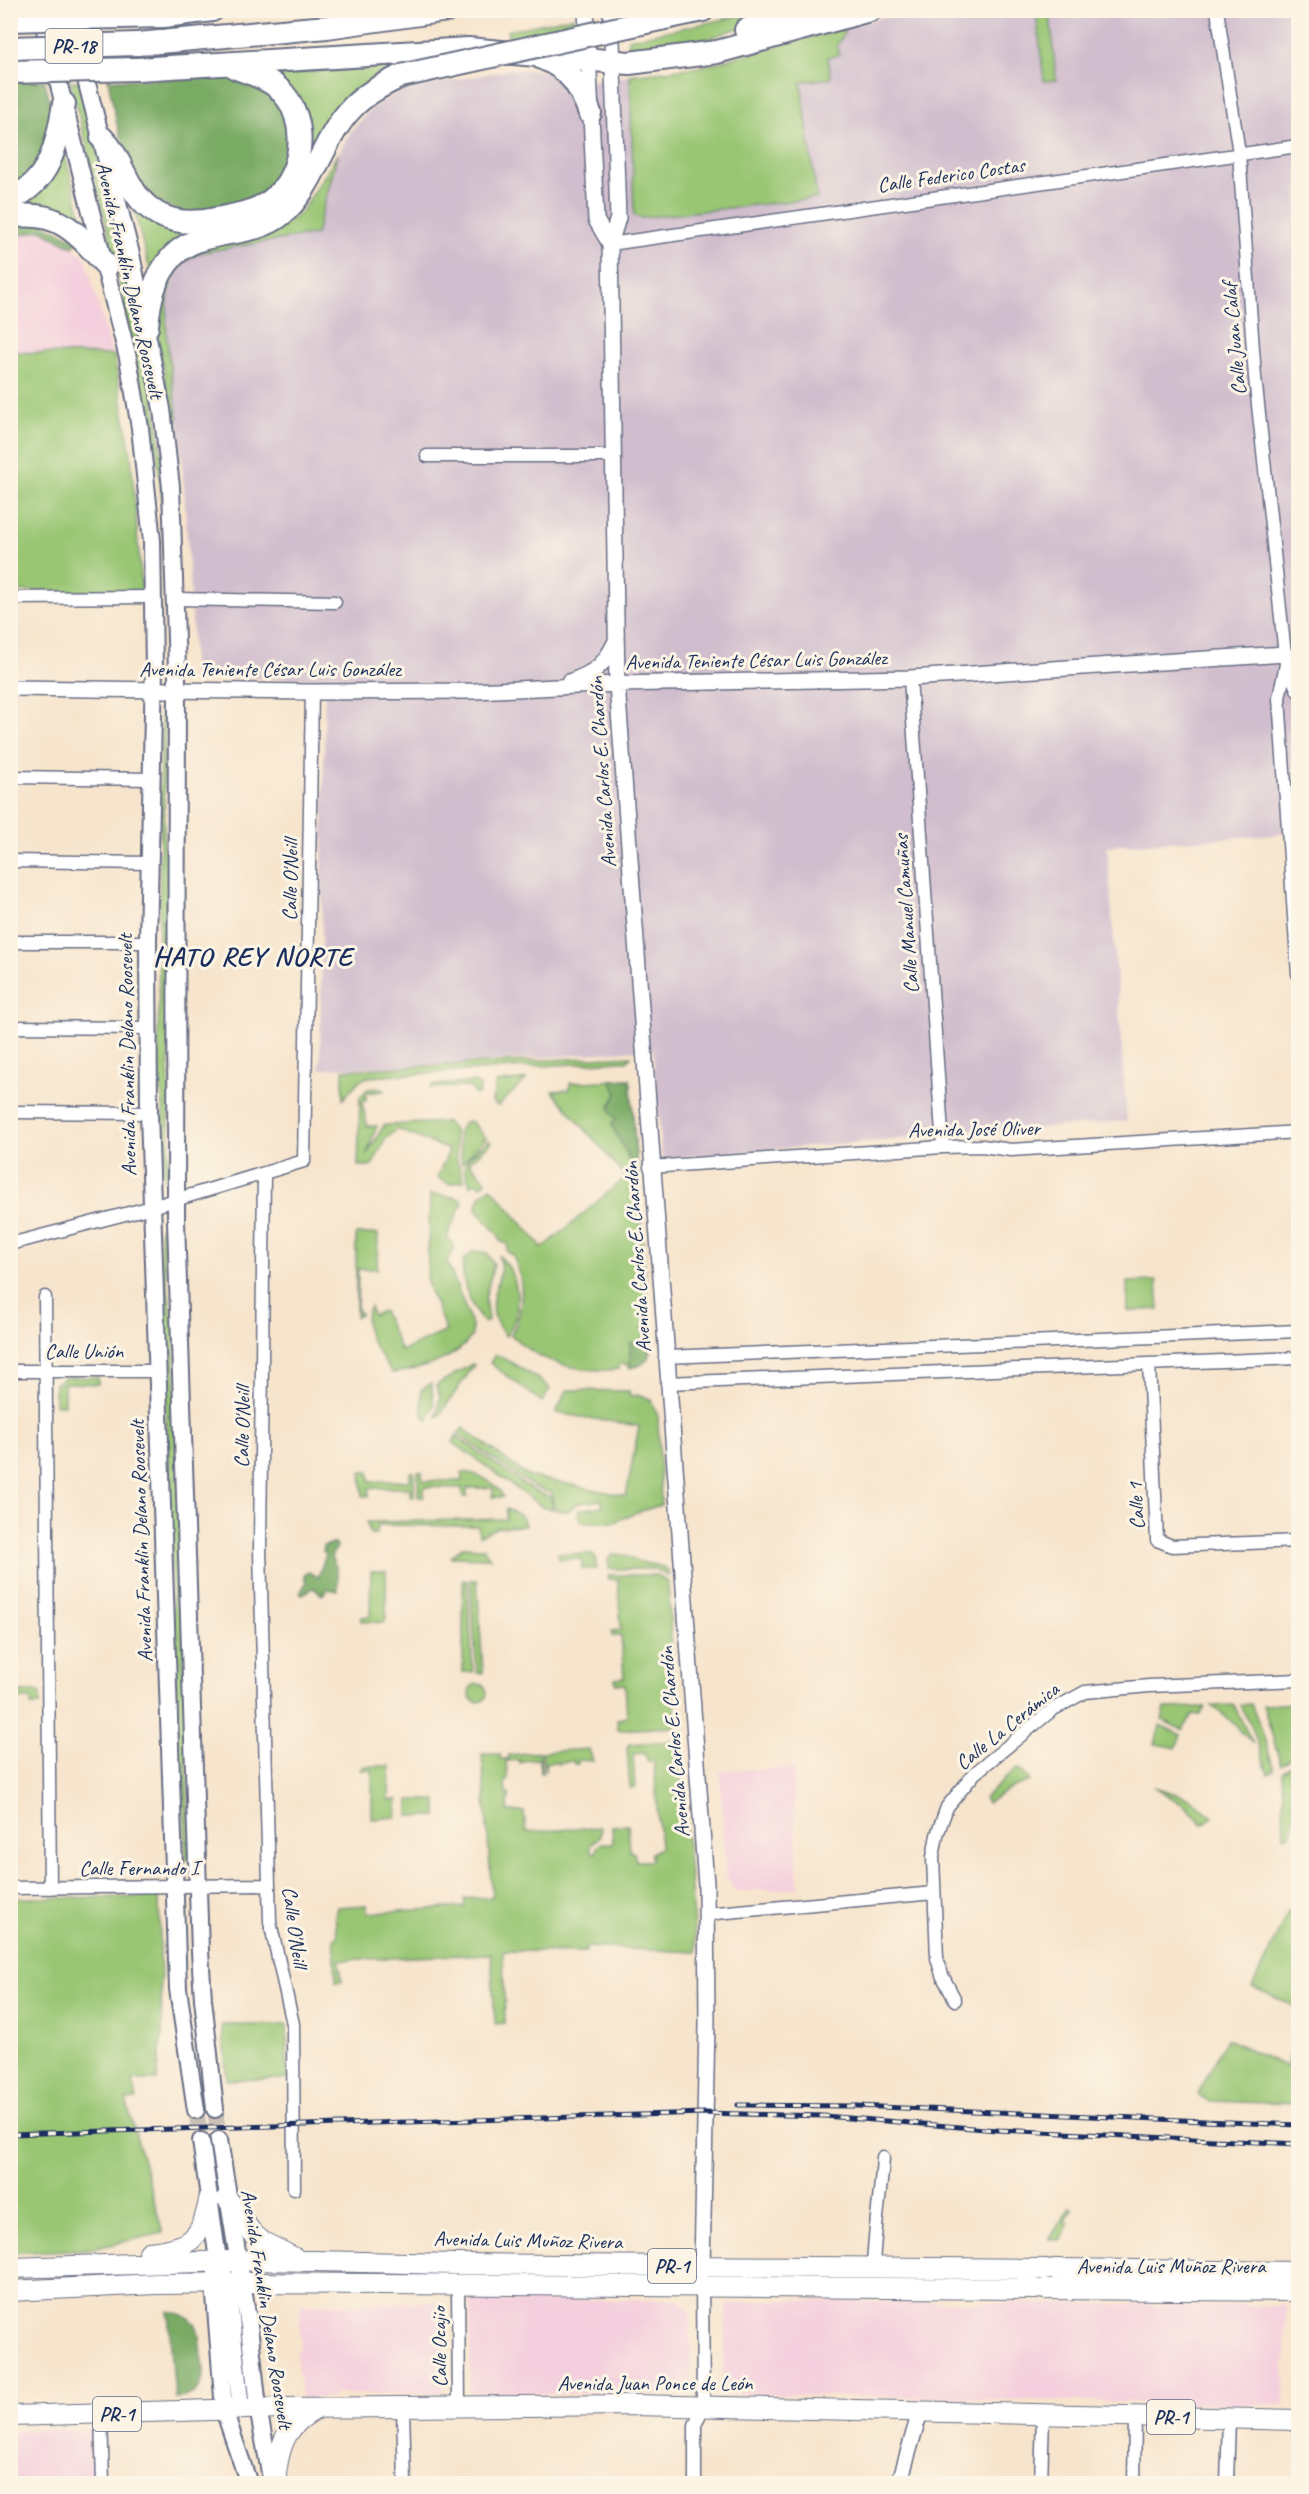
<svg xmlns="http://www.w3.org/2000/svg" width="1309" height="2494" font-family="Caveat,sans-serif">
  <style>
    .built { fill: #f4cfdd }
    .industrial { fill: #d0bdcd }
    .green { fill: #99c673; stroke: #5a7a68; stroke-width: 1.5 }
    .forest { fill: #7aab65; stroke: #4a6d62; stroke-width: 1.5 }
    .lines { fill: none; stroke-linecap: round; stroke-linejoin: round }
    .secondary-tunnel { stroke: #cbc0b6; stroke-width: 16; stroke-dasharray: 16 8; stroke-linecap: butt }
    .minor-casing { stroke: #686e84; stroke-width: 15 }
    .tertiary-casing { stroke: #686e84; stroke-width: 18 }
    .secondary-casing { stroke: #686e84; stroke-width: 20 }
    .primary-casing { stroke: #686e84; stroke-width: 22 }
    .motorway-casing { stroke: #686e84; stroke-width: 26 }
    .minor { stroke: #fff; stroke-width: 12 }
    .tertiary { stroke: #fff; stroke-width: 15 }
    .secondary { stroke: #fff; stroke-width: 16 }
    .primary { stroke: #fff; stroke-width: 20 }
    .motorway { stroke: #fff; stroke-width: 22 }
    .rail-casing { stroke: #1b2f5e; stroke-width: 5 }
    .rail { stroke: #fcf5e5; stroke-width: 3; stroke-dasharray: 9; stroke-linecap: butt }
    .motorway-bridge-casing { stroke: #686e84; stroke-width: 26; stroke-linecap: butt }
    .motorway-bridge { stroke: #fff; stroke-width: 22 }
    .labels { text-anchor: middle; dominant-baseline: central; stroke-width: 6; stroke-linejoin: round; paint-order: stroke }
    .shield { fill: #fcf5e5; stroke: #5e6a86; stroke-width: 1.5 }
    .shield-label { font-size: 20px; font-weight: bold; fill: #1b2f5e }
    .street-label { font-size: 21px; fill: #1b2f5e; stroke: #fcf5e5 }
    .district-label { font-size: 27px; font-weight: bold; letter-spacing: 1.5px; fill: #1b2f5e; stroke: #fcf5e5 }
  </style>
  <rect width="100%" height="100%" fill="#fcf5e5"/>
  <filter id="ink" filterUnits="userSpaceOnUse"><feTurbulence type="fractalNoise" baseFrequency=".0167" numOctaves="2"/><feDisplacementMap in="SourceGraphic" scale="12" xChannelSelector="R" yChannelSelector="G"/><feConvolveMatrix kernelMatrix="1 2 1 2 8 2 1 2 1" color-interpolation-filters="sRGB"/></filter>
  <filter id="wash" filterUnits="userSpaceOnUse"><feTurbulence type="fractalNoise" baseFrequency=".008" numOctaves="4" result="noise"/><feDisplacementMap in="SourceGraphic" scale="24" xChannelSelector="R" yChannelSelector="G"/><feGaussianBlur stdDeviation="1.35" result="paint"/><feColorMatrix in="noise" values="0 0 0 0 0 0 0 0 0 0 0 0 0 0 0 0 0 1.4 0 .05"/><feComposite in="paint" operator="in"/></filter>
  <g filter="url(#wash)">
    <rect width="100%" height="100%" fill="#f7e4cc"/>
    <path class="built" d="M41 230 53 234 85 256 112 354 11 352 10 237Z
      M793 1768 798 1888 737 1891 732 1887 726 1874 720 1771Z
      M470 2300H678L690 2310 691 2390 681 2394 470 2393Z
      M771 2300 1286 2306 1284 2405 726 2394 722 2383 727 2304Z
      M442 2302 443 2393 333 2394V2398H301L296 2351 300 2350V2305Z
      M94 2428 95 2483H11V2431Z"/>
    <path class="industrial" d="M904 11H1298V830L1275 835 1107 846 1127 1121 662 1158 653 1049 451 1064 320 1069 325 679 198 678 193 674 192 614 182 458 167 347 168 303 178 269 190 258 203 252 316 233 338 154 351 131 373 107 402 90 514 69 548 71 571 83 699 67Z"/>
    <path class="green" d="M764 11H789L704 40 630 54 628 39Z
      M1036 11H1050L1056 80 1044 81Z
      M573 17 575 29 509 42 507 31Z
      M843 28 844 34 837 45 839 55 828 57 831 78 801 82 817 198 641 218 634 216 630 75 699 67Z
      M401 64 402 69 312 155 306 154 276 75Z
      M70 81H79C111 204 146 328 162 455 170 526 173 597 173 669L170 673 164 520 157 455 147 423 117 268Z
      M64 151 87 237 11 205Z
      M338 154 316 234 203 252C196 255 189 258 183 263 153 293 172 380 178 418L174 426 156 330 157 302 177 264 198 249 285 225 302 211Z
      M130 195 197 229 153 282Z
      M11 352 114 355 131 456 142 592 11 591Z
      M161 707 165 708 164 847 169 888V1179L165 1180 163 1108 158 1057Z
      M631 1056 627 1061H620L368 1077 359 1081 343 1099V1070Z
      M527 1079 498 1106 492 1102 496 1083Z
      M630 1079 651 1352C647 1363 640 1367 628 1368L627 1364H619V1369C578 1373 541 1364 511 1335 525 1309 525 1280 512 1254L507 1252 508 1245 500 1241 499 1236 476 1209 480 1196 491 1187 543 1248 626 1177 552 1091 569 1090 570 1083Z
      M474 1082 480 1086 479 1094H474L471 1087 430 1088 433 1085Z
      M382 1088 384 1091 366 1093V1101L362 1102 367 1126H377L366 1156 384 1125 446 1122 454 1130 457 1160 464 1181 449 1184 437 1178 449 1150 397 1129 385 1140 372 1166H358L360 1097 368 1089Z
      M471 1121 486 1138 462 1163 458 1134 464 1122Z
      M489 1140 491 1143 469 1162 486 1181 481 1186 476 1183 470 1186 464 1166 469 1157Z
      M430 1194 458 1198 463 1202 447 1236 455 1249 447 1261 472 1325V1335C457 1360 419 1370 392 1373 381 1355 356 1328 370 1307L373 1315 383 1311 401 1351 446 1331 427 1283Z
      M160 1228H165L166 1276 174 1327 190 1860H186L184 1810 177 1746Z
      M356 1234H378L377 1269H358L357 1310 361 1314 356 1317Z
      M474 1251 487 1253 494 1264 485 1299 488 1320 485 1323C471 1311 459 1277 464 1259Z
      M498 1255C520 1273 524 1313 506 1336 474 1300 510 1282 498 1255Z
      M1157 1281 1159 1309 1128 1311 1127 1282Z
      M495 1355C502 1356 547 1383 550 1389L542 1402 490 1363Z
      M472 1364 474 1365 439 1416 436 1417 440 1397 436 1385Z
      M65 1377H98V1384L64 1383V1405H55V1384Z
      M431 1383 434 1405 427 1421 422 1413 421 1390Z
      M567 1390 629 1391 630 1396 642 1395 651 1400 658 1416 661 1505 635 1513 615 1522H582L578 1514 579 1510 602 1506V1500L578 1503 567 1512 554 1509 552 1493 535 1488 458 1434 463 1428 528 1476 626 1496 639 1426 556 1413Z
      M456 1436 534 1491 551 1497 552 1509 541 1506 455 1444 453 1442Z
      M361 1472H369L370 1481H410V1472H414V1497H410V1488H369V1496H363Z
      M418 1472H422L423 1481H462V1472C476 1472 499 1484 503 1497H493V1488H467V1497H463L462 1488 424 1487V1497H418Z
      M506 1509 521 1515 526 1526 498 1527 481 1535H479L478 1526 378 1525 377 1534H370L367 1522H370L506 1519Z
      M462 1547 483 1548 490 1558 451 1557Z
      M558 1553 591 1554 595 1557 597 1569H582V1559H559Z
      M613 1554C628 1554 629 1559 641 1562 651 1565 659 1563 668 1570V1576L655 1569H609L608 1559Z
      M371 1571H386V1618L383 1623 361 1621V1617L370 1616Z
      M609 1575H656L668 1582 676 1727 618 1730 617 1719 627 1717 625 1684H616L615 1679 624 1678 621 1636H612V1631L621 1630 618 1579H608Z
      M463 1580 467 1581 473 1672H463Z
      M470 1580H477L483 1673H477Z
      M469 1693a9 9 0 1 1 18 0a9 9 0 1 1-18 0Z
      M11 1692H40V1705H31V1699H11Z
      M1298 1703V1753L1281 1765 1263 1705Z
      M1251 1704 1261 1728 1274 1770 1268 1774 1253 1730 1240 1705Z
      M1234 1705 1253 1744 1232 1722 1212 1706Z
      M1205 1707 1200 1715 1193 1714 1183 1730 1162 1720 1165 1708Z
      M1160 1725 1181 1735 1176 1748 1155 1744Z
      M679 1741 696 1952 586 1947V1952L503 1951 505 2023 495 2024 491 1954 339 1960 342 1981 336 1982 334 1938 337 1936 335 1915 337 1907 366 1905 367 1913 465 1907 464 1899 492 1897 482 1754H500V1759H508L509 1755 540 1752 542 1773H540L539 1759 525 1760 524 1762 520 1763V1760L506 1761 508 1780H505L506 1794H509V1799H507L508 1812H524L526 1832 601 1827 600 1836 591 1845V1852L596 1853 597 1847 602 1843 613 1844 612 1826 628 1825 630 1851 634 1853 636 1861H651V1853L660 1848 654 1762 648 1761 644 1753 633 1754 635 1787 630 1788 627 1749 629 1744Z
      M589 1749 593 1761 578 1760V1764H574V1761L561 1762 558 1765 557 1762 545 1763V1772L542 1752Z
      M1298 1761C1299 1786 1296 1809 1291 1835L1284 1836 1282 1772Z
      M364 1766H390L389 1800H398L396 1817 372 1819V1770H360Z
      M1016 1769 1020 1770 1030 1781 1013 1787 987 1803 984 1798Z
      M1154 1787 1189 1798 1213 1817 1203 1824 1185 1806Z
      M409 1800H437V1816H409Z
      M159 1897 162 2032 157 2080H133L137 2099 126 2100 163 2233 92 2249 11 2253V1898Z
      M1298 1898V2008L1252 1987 1289 1910Z
      M222 2025H287V2079L227 2080Z
      M1227 2039 1287 2067 1288 2057 1298 2051V2104L1209 2101 1197 2095Z
      M1070 2207 1073 2209 1064 2222 1069 2223 1061 2240H1049Z"/>
    <path class="forest" d="M234 77 253 82 281 104 292 132 284 176 258 201 184 214 143 195 118 129 108 80Z
      M11 81H45L53 117 45 161 11 192Z
      M32 218 78 241 73 247 41 230 11 237 10 222Z
      M630 1079 631 1085 637 1172 632 1170C629 1151 617 1141 612 1123L616 1118 610 1112V1106L617 1094 611 1080Z
      M650 1317 649 1358 641 1365 630 1368V1343H645L643 1327Z
      M330 1544H336L337 1547 331 1556 337 1569 338 1591 328 1589 322 1595 313 1588 303 1594 300 1593 306 1583 304 1575 309 1572 318 1577 326 1554 323 1552V1546Z
      M168 2311C177 2313 187 2315 194 2322 199 2328 199 2338 200 2345 203 2372 211 2395 175 2398Z"/>
  </g>
  <g filter="url(#ink)">
    <g class="lines">
      <path class="secondary-tunnel" d="M215 2109 219 2140
        M196 2110 201 2141"/>
      <g class="minor-casing">
        <path id="minor" d="M1217 10 1239 153 1255 377 1286 664 1279 698 1298 974
          M610 244 1298 146
          M427 456H613
          M10 598 154 597
          M176 599 335 602
          M1286 664 1298 691
          M910 678 943 1147
          M10 777 151 779
          M10 861 149 863
          M10 942H148
          M10 1027 149 1028
          M10 1112 149 1113
          M650 1167 943 1147 982 1146 1011 1150 1298 1132
          M264 1175 260 1550 269 1885 270 1922 293 2024 294 2189
          M10 1244 152 1207 304 1161 312 692
          M45 1297 50 1888
          M665 1357 1298 1331
          M1149 1364 1157 1540 1172 1546 1298 1541
          M10 1371H158
          M667 1383 1298 1358
          M10 1888 269 1885
          M706 1914 934 1893
          M955 2000 942 1975 937 1958 933 1857 937 1835 947 1807 975 1773 1052 1710 1085 1692 1149 1686 1298 1680
          M873 2268C874 2230 881 2194 883 2157
          M458 2286 459 2407
          M403 2408 405 2484
          M101 2414 103 2484
          M695 2484V2425L703 2407 702 2280
          M1041 2484 1043 2415
          M1134 2484 1135 2417
          M1227 2484 1229 2418"/>
      </g>
      <g class="tertiary-casing">
        <path id="tertiary" d="M586 10 596 220 610 244
          M611 10 618 218 610 244 617 684 706 1884 707 2024 702 2267
          M569 682C594 673 603 667 615 643
          M10 688 312 692 474 691 617 684 910 678 1285 654
          M899 2484 920 2412"/>
      </g>
      <g class="secondary-casing">
        <path id="secondary" d="M40 10 128 358 140 428 152 541 154 668 148 942 149 1113 178 1989 196 2110
          M68 10 131 254 162 409 171 487 177 669 176 1221 200 1951 203 1999 215 2109
          M219 2140 249 2326 258 2408 272 2483
          M201 2141 218 2260 227 2283 241 2409
          M216 2273 214 2283 224 2410 249 2484"/>
      </g>
      <g class="primary-casing">
        <path id="primary" d="M227 2198 252 2233 263 2242 295 2258
          M149 2252C189 2248 202 2240 209 2200
          M10 2268 265 2260 455 2264 1046 2269
          M1054 2269 1298 2272
          M1044 2289 1298 2291
          M10 2291 157 2284 242 2283 1036 2289
          M10 2416 284 2408 633 2405 1298 2420
          M275 2484C278 2448 284 2424 319 2408"/>
      </g>
      <g class="motorway-casing">
        <path id="motorway" d="M76 18 164 16 212 10
          M660 19 703 10
          M746 30 802 10
          M137 44 327 27 448 10
          M542 58C570 69 580 86 590 113
          M137 69 468 49 629 63 717 52 870 10
          M102 138C126 162 125 195 158 214 176 224 197 223 216 219 232 216 250 213 264 205 304 183 313 118 277 87 265 77 250 73 236 68
          M10 199C51 182 57 143 64 104
          M10 217C59 209 77 233 107 266
          M147 327C149 300 154 277 173 256 202 226 251 240 282 214 315 186 322 139 352 108 366 93 383 85 401 76"/>
      </g>
      <use href="#minor" class="minor"/>
      <use href="#tertiary" class="tertiary"/>
      <use href="#secondary" class="secondary"/>
      <use href="#primary" class="primary"/>
      <use href="#motorway" class="motorway"/>
      <g class="rail-casing">
        <path id="rail" d="M738 2105 856 2106 1298 2125
          M10 2134 704 2113 824 2116 997 2130 1298 2144"/>
      </g>
      <use href="#rail" class="rail"/>
      <g class="motorway-bridge-casing">
        <path id="motorway-bridge" d="M10 20 76 18
          M10 48 137 44
          M10 72 137 69
          M401 76 660 19"/>
      </g>
      <use href="#motorway-bridge" class="motorway-bridge"/>
    </g>
  </g>
  <g class="labels">
    <g class="shield">
      <rect x="45.5" y="29" width="57" height="34" rx="4.5"/>
      <rect x="648" y="2249" width="48" height="34" rx="4.5"/>
      <rect x="93" y="2397" width="48" height="34" rx="4.5"/>
      <rect x="1147" y="2400" width="48" height="34" rx="4.5"/>
    </g>
    <g class="shield-label">
      <text x="74" y="46">PR-18</text>
      <text x="672" y="2266">PR-1</text>
      <text x="117" y="2414">PR-1</text>
      <text x="1171" y="2417">PR-1</text>
    </g>
    <g class="street-label">
      <text transform="translate(951 175) rotate(-8)">Calle Federico Costas</text>
      <text transform="translate(130 280) rotate(77)">Avenida Franklin Delano Roosevelt</text>
      <text transform="translate(1234 339) rotate(-95)">Calle Juan Calaf</text>
      <text transform="translate(756 660) rotate(-1)">Avenida Teniente César Luis González</text>
      <text x="270" y="669">Avenida Teniente César Luis González</text>
      <text transform="translate(602 772) rotate(-94)">Avenida Carlos E. Chardón</text>
      <text transform="translate(290 880) rotate(-89)">Calle O'Neill</text>
      <text transform="translate(906 914) rotate(-94)">Calle Manuel Camuñas</text>
      <text transform="translate(127 1055) rotate(-91)">Avenida Franklin Delano Roosevelt</text>
      <text transform="translate(974 1129) rotate(-1)">Avenida José Oliver</text>
      <text transform="translate(637 1257) rotate(-94)">Avenida Carlos E. Chardón</text>
      <text x="84" y="1351">Calle Unión</text>
      <text transform="translate(242 1427) rotate(-89)">Calle O'Neill</text>
      <text transform="translate(1136 1506) rotate(-93)">Calle 1</text>
      <text transform="translate(141 1541) rotate(-92)">Avenida Franklin Delano Roosevelt</text>
      <text transform="translate(1007 1726) rotate(-39)">Calle La Cerámica</text>
      <text transform="translate(674 1742) rotate(-95)">Avenida Carlos E. Chardón</text>
      <text x="139" y="1868">Calle Fernando I</text>
      <text transform="translate(295 1927) rotate(82)">Calle O'Neill</text>
      <text transform="translate(528 2240) rotate(1)">Avenida Luis Muñoz Rivera</text>
      <text x="1171" y="2266">Avenida Luis Muñoz Rivera</text>
      <text transform="translate(267 2309) rotate(81)">Avenida Franklin Delano Roosevelt</text>
      <text transform="translate(439 2347) rotate(-91)">Calle Ocajio</text>
      <text x="655" y="2383">Avenida Juan Ponce de León</text>
    </g>
    <g class="district-label">
      <text x="253" y="956">HATO REY NORTE</text>
    </g>
  </g>
  <rect width="1309" height="2494" fill="none" stroke="#fcf5e5" stroke-width="36"/>
</svg>
